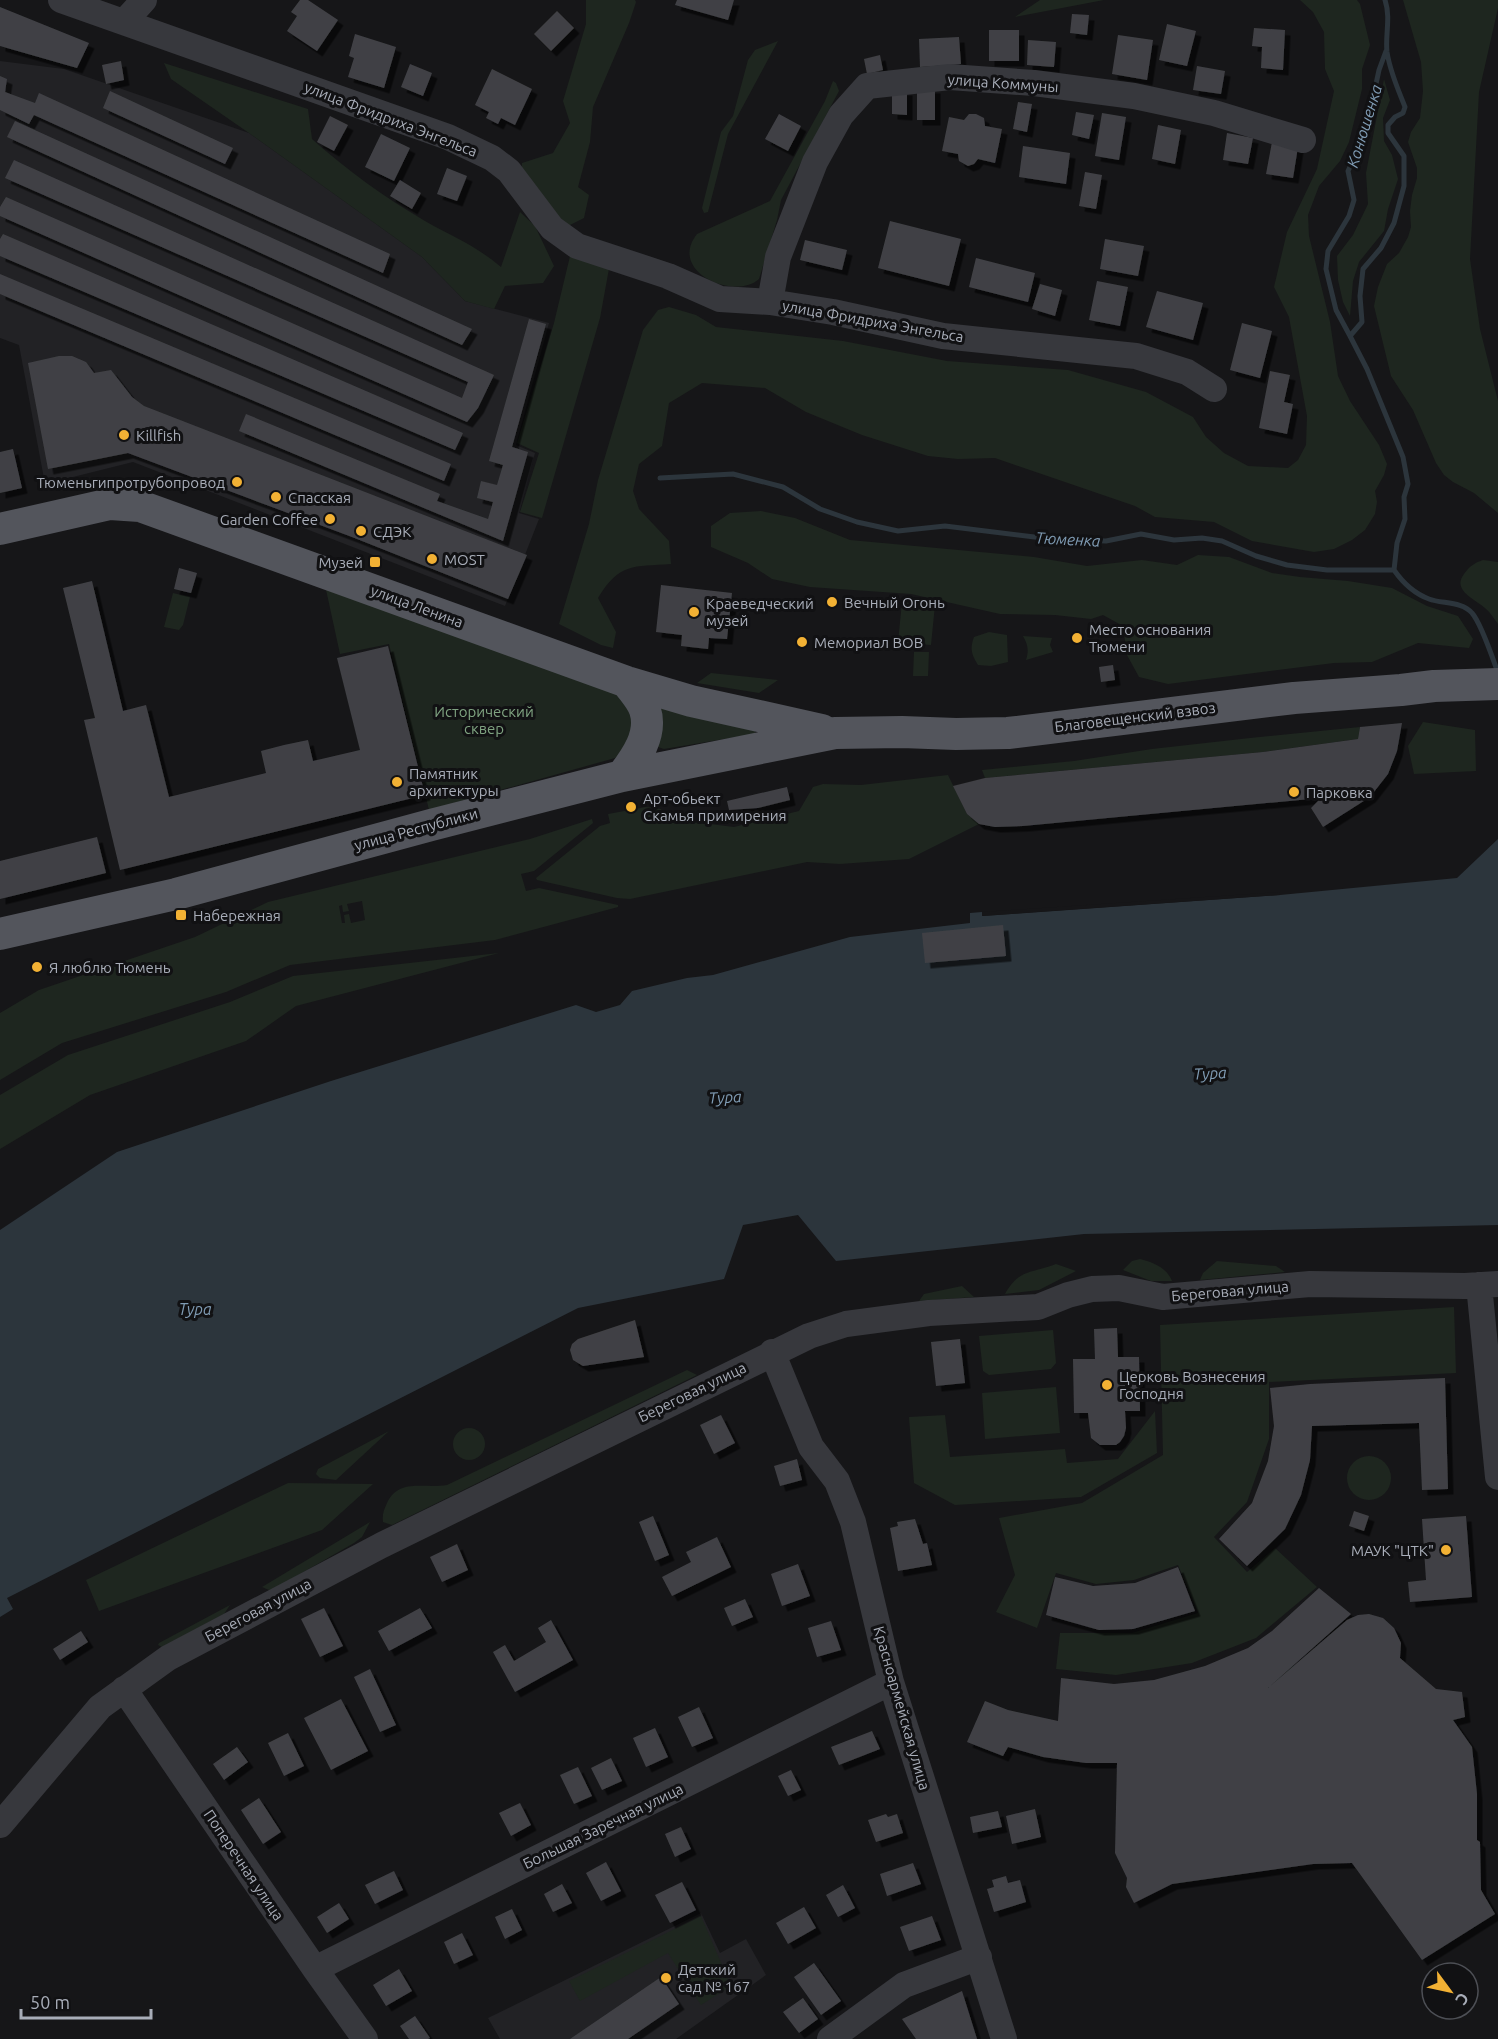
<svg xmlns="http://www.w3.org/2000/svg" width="1498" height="2039" font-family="Ubuntu,sans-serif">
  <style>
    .built { fill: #222225 }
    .green { fill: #1e261f; fill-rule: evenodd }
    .water { fill: #2c353c }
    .pier { fill: #161618 }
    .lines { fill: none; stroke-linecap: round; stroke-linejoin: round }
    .stream { stroke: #2c353c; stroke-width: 5 }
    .building { fill: #404145; filter: url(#shadow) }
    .minor { stroke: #37383d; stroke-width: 26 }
    .major { stroke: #53555c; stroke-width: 32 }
    .poi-dot { fill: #f2b134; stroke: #111113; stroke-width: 2 }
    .labels { text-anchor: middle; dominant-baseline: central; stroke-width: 6; stroke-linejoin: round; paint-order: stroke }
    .street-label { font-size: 15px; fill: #a8adb8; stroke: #111113 }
    .poi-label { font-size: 15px; fill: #a8adb8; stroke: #111113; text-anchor: start }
    .park-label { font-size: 15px; fill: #7fa381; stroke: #111113 }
    .water-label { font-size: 16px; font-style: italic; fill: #7f9bb3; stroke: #111113 }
  </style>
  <defs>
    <filter id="shadow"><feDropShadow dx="5.5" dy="5.5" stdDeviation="0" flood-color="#0009"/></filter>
  </defs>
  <rect width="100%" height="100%" fill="#161618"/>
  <path class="built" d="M0 61 64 69 249 133 422 257 465 301 549 323 516 445 535 453 519 513 539 519 505 606 133 462 45 484 19 345 0 338Z
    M701 1913 720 1953 746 1939 766 1975 676 2039H500L488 2018Z"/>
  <path class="green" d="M586 0H635L636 2 629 23 593 107 590 142 578 187 589 195 584 218 564 228 522 174V163L553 153 570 123 563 101 586 24Z
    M1040 0H1104L1015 17Z
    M1300 0H1357L1360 4 1370 45 1362 69V89L1349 142 1340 161 1319 186 1308 215 1309 236 1330 322 1338 376 1350 401 1379 445 1387 464 1384 475 1375 491 1377 502 1375 514 1365 530 1352 540 1334 549 1314 552 1252 541 1214 522 1155 517 1135 506 995 458 958 459 928 456 862 435 806 412 765 388 702 383 669 403 662 446 639 464 633 491 639 509 669 541 671 564C633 567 620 562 598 598L616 632 613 648 601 645 559 624 589 524 598 480 643 330 658 310 669 307 696 315 716 327 843 341 947 361 1068 370 1146 392 1193 417 1206 437 1224 453 1248 466 1288 468 1298 460 1306 445 1307 416 1289 317 1274 287 1287 232 1317 169 1334 91 1325 69 1324 32 1313 12Z
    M1403 0H1498V8L1479 92 1470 259 1480 329 1498 401V513L1474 493 1453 482 1444 475 1436 463 1413 410 1391 376 1374 306 1378 287 1387 264 1399 253 1408 237 1411 227 1410 211 1412 195 1417 178V168L1408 142 1411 132 1420 118 1423 91 1421 62Z
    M778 41 728 134 708 212 704 213 702 208 721 132 733 116 748 60 755 50Z
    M164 63 308 109 312 139C347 170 384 197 425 221 453 237 475 245 501 267L520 212 535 226 554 266 543 283 505 286 494 309 465 301 422 257 249 133 171 79Z
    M1384 79 1390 100 1383 118 1384 141 1392 155 1398 179 1388 209 1384 231 1359 262 1353 281 1350 316 1343 302 1338 280 1337 256 1353 235 1368 204 1366 173Z
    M833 81 836 83 839 91 781 200 777 220 759 279C735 301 667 272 697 234L770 201 825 101Z
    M571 252 610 263 600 318 542 518 520 512 539 453 517 443 554 323Z
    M761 511 795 518 850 540 1034 557 1087 566 1142 560 1177 565 1198 555 1229 557 1272 573 1300 577 1348 581 1392 588 1427 606 1458 616 1473 639 1469 648 1418 643 1372 662 1334 663 1168 684 1139 677 1127 655 1123 626 1103 615 1091 619 1055 615 1000 614 911 594 810 587 772 579 748 563 711 547V526L730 513Z
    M1483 560 1498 562V624C1494 619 1491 613 1486 609 1477 600 1451 591 1464 574 1470 566 1474 563 1483 560Z
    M325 585 620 691 637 721 625 751 615 758 429 810 389 644 340 654Z
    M173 593 190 597 183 625 179 630 164 627Z
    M902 602 935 605 931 645 898 642Z
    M989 632 1007 635 1008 662 991 666 978 665C971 654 970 648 974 637Z
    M1023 636 1052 638 1050 645 1053 652 1026 660C1029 650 1028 645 1023 636Z
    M914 652H929L928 676H913Z
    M711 673 778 680 759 693 697 683Z
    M660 706 755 731V734L664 749 658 747Z
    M1423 722 1475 730 1476 771 1414 774 1408 746Z
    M1360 727 1358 739 1263 752 985 778 982 770 1074 761 1152 749 1250 738Z
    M948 775 967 814 979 824 909 859 840 864 807 862 630 899 617 898 537 880 536 878 600 826 610 823 608 814 646 807 661 809 664 820 686 821 734 827 799 811 813 787 823 784 861 785Z
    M592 819 593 823 534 871 521 874 526 891 539 888 618 905V907L495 940 290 965 226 992 62 1043 0 1080V1013L39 990 195 937 268 902 530 839ZM362 901 365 920 351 923 349 914 344 915 345 923H342L339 906 342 905 343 912 349 911 347 904Z
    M499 953 296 1006 246 1041 90 1095 0 1149V1095L68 1055 230 1002 293 976Z
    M1140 1259C1153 1262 1167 1268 1172 1281H1151L1123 1270 1132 1261Z
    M1217 1261 1276 1266 1285 1272 1200 1280 1203 1273Z
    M1056 1264 1076 1271 1039 1290 1005 1294C1020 1268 1031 1274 1056 1264Z
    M962 1286 974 1297 919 1301 924 1294Z
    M1454 1307 1456 1373 1269 1382V1439L1247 1502 1214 1537 1247 1572 1275 1548 1317 1587 1256 1638 1192 1663 1116 1675 1056 1669 1060 1633H1132L1198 1613 1178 1565 1134 1580 1096 1584 1056 1573 1037 1628 996 1612 1015 1575 999 1518 1082 1503 1163 1455 1160 1325Z
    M1053 1330 1056 1363 1051 1369 989 1375 983 1371 979 1336Z
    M687 1370 697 1375 392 1525 383 1522C382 1514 384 1510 387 1503 399 1478 424 1489 447 1485Z
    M1056 1387 1060 1433 985 1439 982 1393Z
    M1155 1411 1157 1453 1081 1497 955 1505 914 1483 909 1417 945 1415 950 1457 1065 1449 1067 1463 1118 1459Z
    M453 1444a16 16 0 1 1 32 0a16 16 0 1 1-32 0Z
    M389 1431 336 1480 320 1478 316 1474 318 1469Z
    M1347 1478a22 22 0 1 1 44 0a22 22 0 1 1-44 0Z
    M288 1483 373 1484 322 1530 99 1611 86 1580Z
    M370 1522 362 1537 354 1543 274 1589 269 1590 262 1587Z
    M230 1605 224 1614 162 1647 158 1645 159 1643Z
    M701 1916 731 1986 701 2005 668 1953 580 2001 569 1981Z"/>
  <path class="water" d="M1498 839V1225L1084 1234 836 1261 798 1215 743 1225 724 1279 578 1308 7 1598 13 1609 0 1617V1230L117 1152 331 1081 576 1005 596 1012 620 1005 632 991 687 978 713 975 850 937 970 923V913L982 912 983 916 1280 895 1457 878Z"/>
  <path class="pier" d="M1279 892 1280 895 982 916V912Z"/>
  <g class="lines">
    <path class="stream" d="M1385 0C1391 18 1385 35 1387 52 1390 72 1398 89 1405 107L1403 113 1395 117 1388 125V133L1404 156V186L1394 223 1381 248 1363 269 1360 296 1362 322 1350 336 1367 369 1403 457 1408 484 1404 497 1405 519 1397 543 1394 570
      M1350 336 1336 310 1326 269 1328 251 1349 216 1354 200 1348 171 1365 135 1379 70 1386 51
      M660 478 733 474 783 487 820 509 857 522 898 531 945 526 1051 539 1106 541 1141 534 1174 540 1202 538 1222 541 1256 556 1287 565 1327 570H1394C1403 583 1413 593 1429 599 1442 604 1462 601 1472 613 1481 623 1493 659 1498 673"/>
  </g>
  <path class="building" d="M300 0H308L338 20 317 51 287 31 297 16 291 12Z
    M677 0H734L728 20 675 5Z
    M0 7 89 43 77 68 0 46Z
    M557 11 574 28 551 51 534 34Z
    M1072 14 1089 15 1087 35 1070 33Z
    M1167 24 1196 31 1187 66 1159 60Z
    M1254 28 1285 30 1283 70 1261 68 1262 47 1252 46Z
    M989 30H1019V61H989Z
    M355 34 396 47 384 88 348 77 354 58 349 56Z
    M1118 35 1153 40 1147 80 1112 74Z
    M959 37 961 64 920 67 919 39Z
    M1028 40 1056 42 1054 67 1027 65Z
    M880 55 883 70 867 74 864 59Z
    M121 61 124 80 106 84 102 65Z
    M410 64 432 73 423 96 401 87Z
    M1197 66 1225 71 1221 94 1193 90Z
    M492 69 532 89 515 125 501 118 498 124 486 118 489 112 475 105Z
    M0 76 7 79 5 92 35 103 39 93 390 254 383 273 34 115 29 124 0 110Z
    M917 88H935V120H917Z
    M892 90H907V115L892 114Z
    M110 91 233 148 225 164 103 108Z
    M1018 102 1032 104 1027 132 1013 129Z
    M1076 112 1094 115 1089 139 1072 135Z
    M1102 113 1126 117 1119 160 1095 156Z
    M779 114 801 126 788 151 765 139Z
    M969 114H976L984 118 985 126 1002 129 995 163 978 159 974 164 968 166 959 161 958 154 942 151 949 117 964 120Z
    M330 116 348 125 334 151 317 142Z
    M15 121 472 329 462 345 7 137Z
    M1158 125 1181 130 1175 164 1152 159Z
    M1227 133 1253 138 1248 164 1223 160Z
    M381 134 410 148 394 181 365 167Z
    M1272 142 1298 147 1293 178 1266 174Z
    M1023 146 1070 153 1066 184 1019 177Z
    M14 160 494 375 478 408 467 422 0 216V207L6 197 462 398 468 382 5 178Z
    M447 168 467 176 457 201 437 194Z
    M1085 172 1102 175 1096 209 1079 206Z
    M400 180 421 193 412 209 390 196Z
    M890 221 961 239 949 286 878 268Z
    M3 234 463 433 455 450 0 256V239Z
    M1105 239 1144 246 1138 276 1100 269Z
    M805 240 847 250 842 270 800 260Z
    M976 258 1035 273 1028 302 969 287Z
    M0 274 451 464 444 481 0 294Z
    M1097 281 1128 287 1120 326 1089 320Z
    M1040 284 1062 290 1055 316 1032 309Z
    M1157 291 1203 303 1193 340 1146 327Z
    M529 319 546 324 512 447 528 452 503 541 239 431 246 414 440 494 437 501 488 519 493 502 477 498 481 481 497 485 503 465 489 461Z
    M1242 323 1272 331 1260 378 1230 370Z
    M59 356H72L86 362 94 373 111 370 132 397 144 406 527 555 508 599 352 537 128 453 48 469 28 363Z
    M1270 371 1290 375 1284 402 1293 404 1287 434 1259 428Z
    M13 449 22 488 0 493V452Z
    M179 568 197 573 191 593 174 589Z
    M92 581 123 711 146 705 169 797 266 773 261 751 284 745 308 740 313 761 360 750 337 658 388 646 425 795 120 870 84 720 95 718 63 588Z
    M661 585 732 593 727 639 709 638 708 649 681 646 682 635 656 632Z
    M1113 665 1115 680 1101 682 1099 667Z
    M1402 723 1397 751 1388 774 1370 797 1323 827 1311 808 1321 798 1023 826 995 827 979 824 967 814 953 786 985 778 1263 752 1358 739 1360 727Z
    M787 787 790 800 758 808 729 810 727 801Z
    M97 837 106 873 0 899V861Z
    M1003 925 1006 956 925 963 922 933Z
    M635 1320 644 1357 583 1366 573 1360 570 1350 572 1344 578 1339Z
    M1117 1328 1118 1357H1139L1140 1411H1125L1126 1428 1124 1436 1120 1442 1116 1445H1100L1091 1438 1088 1413H1074L1073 1359H1095L1094 1329Z
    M960 1339 965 1383 936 1386 931 1342Z
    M1445 1378 1448 1489 1422 1490 1419 1423 1312 1426 1310 1460 1301 1495 1285 1529 1247 1566 1219 1539 1252 1503 1268 1461 1274 1426 1270 1388 1310 1384Z
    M721 1415 735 1443 714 1454 700 1425Z
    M797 1459 802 1480 780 1486 774 1466Z
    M1354 1511 1369 1516 1364 1531 1349 1526Z
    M653 1516 669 1555 655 1561 639 1522Z
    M1466 1516 1472 1597 1410 1602 1408 1582 1426 1580 1422 1519Z
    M915 1519 923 1544 927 1543 932 1565 898 1571 890 1528 898 1526 897 1522Z
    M717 1537 731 1567 672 1596 662 1577 691 1562 686 1552Z
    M457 1544 468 1570 442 1582 430 1557Z
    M798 1564 810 1596 782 1606 771 1574Z
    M1178 1567 1195 1611 1133 1629 1099 1630 1046 1615 1055 1577 1093 1586 1135 1583Z
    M1319 1588 1351 1614 1268 1688 1347 1620 1358 1615 1369 1614 1383 1618 1394 1628 1401 1643 1400 1658 1436 1689 1462 1692 1465 1717 1453 1720 1472 1747 1477 1794V1840L1480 1842 1481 1890 1495 1914 1422 1960 1352 1863 1313 1864 1172 1884 1134 1903 1126 1887 1127 1878 1115 1853 1117 1763H1086L1043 1757 1008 1747 1003 1756 967 1742 985 1701 1008 1710 1058 1721 1061 1678 1114 1684 1154 1680 1205 1666 1248 1648 1272 1631Z
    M745 1599 753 1617 732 1626 724 1608Z
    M324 1608 343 1646 320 1657 301 1619Z
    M420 1608 432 1628 389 1651 378 1631Z
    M551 1620 573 1660 515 1692 493 1652 505 1645 514 1661 546 1642 538 1628Z
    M831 1621 841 1650 817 1657 808 1628Z
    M81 1631 88 1642 60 1660 53 1649Z
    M370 1669 396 1725 380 1732 354 1677Z
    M341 1699 368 1751 331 1770 304 1718Z
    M699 1707 713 1738 692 1747 678 1717Z
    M655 1728 668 1757 646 1767 633 1738Z
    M872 1731 880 1749 839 1765 831 1747Z
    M288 1733 304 1766 284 1776 268 1743Z
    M237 1747 248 1762 224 1780 213 1764Z
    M611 1758 622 1781 602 1790 591 1768Z
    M578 1767 592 1796 574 1804 560 1775Z
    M791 1770 801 1790 788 1796 778 1776Z
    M259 1798 281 1832 263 1844 241 1810Z
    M520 1803 531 1825 511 1836 499 1813Z
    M1035 1809 1041 1837 1012 1844 1006 1816Z
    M998 1811 1002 1827 973 1833 970 1817Z
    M886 1814 888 1817 897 1814 903 1833 876 1842 868 1820Z
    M681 1827 691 1849 675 1857 665 1834Z
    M606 1862 621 1891 601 1901 586 1873Z
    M913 1863 921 1884 887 1896 880 1874Z
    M394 1871 403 1890 375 1904 365 1885Z
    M1006 1876 1008 1883 1020 1880 1026 1902 994 1912 987 1889 994 1887 992 1880Z
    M682 1882 696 1910 670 1923 655 1895Z
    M562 1884 572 1903 553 1912 544 1894Z
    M843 1885 855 1908 838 1917 826 1895Z
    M339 1903 349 1919 327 1933 317 1917Z
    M804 1907 816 1928 788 1944 776 1923Z
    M512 1909 522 1930 505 1939 495 1917Z
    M932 1916 941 1940 909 1951 900 1927Z
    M462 1933 473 1955 454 1964 444 1942Z
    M814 1963 841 2001 821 2015 794 1977Z
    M399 1969 412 1991 386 2006 373 1985Z
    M661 1977 679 2004 628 2039H570Z
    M962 1991 977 2039H916L902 2019Z
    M803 1998 818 2019 799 2033 783 2012Z
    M415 2016 430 2038 428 2039H409L400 2026Z"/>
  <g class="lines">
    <path class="minor" d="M61 0 448 137 492 158 509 171 552 228 577 246 668 276 720 299 770 302 833 312 943 336 1136 356 1187 372 1214 389
      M124 22 144 0
      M770 302 778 257 815 162 841 115 867 86 950 77 1034 83 1134 96 1214 113 1303 140
      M1479 1285 1498 1477
      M772 1352 811 1447 837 1481 853 1522 891 1682 1004 2039
      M124 1689 315 1969 365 2039
      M0 1825 100 1707 168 1658 382 1545 809 1336 846 1324 929 1313 1038 1307 1068 1295 1092 1289 1119 1288 1163 1297 1310 1284 1465 1286 1498 1284
      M315 1969 891 1682
      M830 2039 904 1985 979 1957"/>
    <path class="major" d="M0 529 110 504 140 506 627 682 691 701 822 730
      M622 776C636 758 653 734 645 710 642 700 633 691 627 682
      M0 934 176 894 431 825 622 776 835 733 902 732 956 734 1008 733 1294 698 1401 690 1434 686 1498 684"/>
  </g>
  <g class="poi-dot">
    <circle cx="124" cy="435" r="6"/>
    <circle cx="237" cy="482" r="6"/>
    <circle cx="276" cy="497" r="6"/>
    <circle cx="330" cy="519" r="6"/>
    <circle cx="361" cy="531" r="6"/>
    <circle cx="432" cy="559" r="6"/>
    <rect x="369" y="556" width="12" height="12" rx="3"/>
    <circle cx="832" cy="602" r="6"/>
    <circle cx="694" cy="612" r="6"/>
    <circle cx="1077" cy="638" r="6"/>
    <circle cx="802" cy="642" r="6"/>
    <circle cx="397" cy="782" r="6"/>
    <circle cx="1294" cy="792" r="6"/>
    <circle cx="631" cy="807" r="6"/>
    <rect x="175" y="909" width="12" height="12" rx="3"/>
    <circle cx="37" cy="967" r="6"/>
    <circle cx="1107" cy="1385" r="6"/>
    <circle cx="1446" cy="1550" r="6"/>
    <circle cx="666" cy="1978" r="6"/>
  </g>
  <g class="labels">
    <g class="street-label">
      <text transform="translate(1003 83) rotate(4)">улица Коммуны</text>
      <text transform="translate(391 119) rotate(21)">улица Фридриха Энгельса</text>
      <text transform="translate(873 321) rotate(10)">улица Фридриха Энгельса</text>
      <text transform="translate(417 606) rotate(20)">улица Ленина</text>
      <text transform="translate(1135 717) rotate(-7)">Благовещенский взвоз</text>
      <text transform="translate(416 829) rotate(-15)">улица Республики</text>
      <text transform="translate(1230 1291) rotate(-5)">Береговая улица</text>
      <text transform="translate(692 1392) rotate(-26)">Береговая улица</text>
      <text transform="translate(258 1610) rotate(-28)">Береговая улица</text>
      <text transform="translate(902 1708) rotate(74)">Красноармейская улица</text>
      <text transform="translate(603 1826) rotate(-26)">Большая Заречная улица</text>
      <text transform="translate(244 1865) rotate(56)">Поперечная улица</text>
    </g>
    <g class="poi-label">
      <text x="136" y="435">Killfish</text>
      <text x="225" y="482" text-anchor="end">Тюменьгипротрубопровод</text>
      <text x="288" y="497">Спасская</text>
      <text x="318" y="519" text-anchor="end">Garden Coffee</text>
      <text x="373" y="531">СДЭК</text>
      <text x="444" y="559">MOST</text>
      <text x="363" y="562" text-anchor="end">Музей</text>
      <text x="844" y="602">Вечный Огонь</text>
      <text x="706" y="603">Краеведческий<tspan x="706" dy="17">музей</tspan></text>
      <text x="1089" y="629">Место основания<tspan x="1089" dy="17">Тюмени</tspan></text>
      <text x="814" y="642">Мемориал ВОВ</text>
      <text x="409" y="773">Памятник<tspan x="409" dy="17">архитектуры</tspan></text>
      <text x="1306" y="792">Парковка</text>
      <text x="643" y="798">Арт-обьект<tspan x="643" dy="17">Скамья примирения</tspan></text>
      <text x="193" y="915">Набережная</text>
      <text x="49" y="967">Я люблю Тюмень</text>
      <text x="1119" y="1376">Церковь Вознесения<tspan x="1119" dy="17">Господня</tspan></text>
      <text x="1434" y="1550" text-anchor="end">МАУК "ЦТК"</text>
      <text x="678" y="1969">Детский<tspan x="678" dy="17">сад № 167</tspan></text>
    </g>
    <g class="park-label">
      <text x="484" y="711">Исторический<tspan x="484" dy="17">сквер</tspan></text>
    </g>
    <g class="water-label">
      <text transform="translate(1364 126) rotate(-73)">Конюшенка</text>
      <text transform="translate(1068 539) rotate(3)">Тюменка</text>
      <text transform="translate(1210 1073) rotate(-3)">Тура</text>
      <text transform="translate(725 1097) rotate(-3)">Тура</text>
      <text x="195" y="1309">Тура</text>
    </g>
  </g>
  <g transform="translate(1450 1991) rotate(123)"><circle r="28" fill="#111113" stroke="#4d4f55" stroke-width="1.5"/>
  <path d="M0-4.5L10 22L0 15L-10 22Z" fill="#f2b134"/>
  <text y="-9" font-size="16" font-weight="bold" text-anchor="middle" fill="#a8adb8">С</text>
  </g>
  <path d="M21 2009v9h130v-9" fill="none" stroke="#a8adb8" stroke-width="3"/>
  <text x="30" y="2009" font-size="18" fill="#a8adb8" stroke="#111113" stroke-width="4.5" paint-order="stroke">50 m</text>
</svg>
